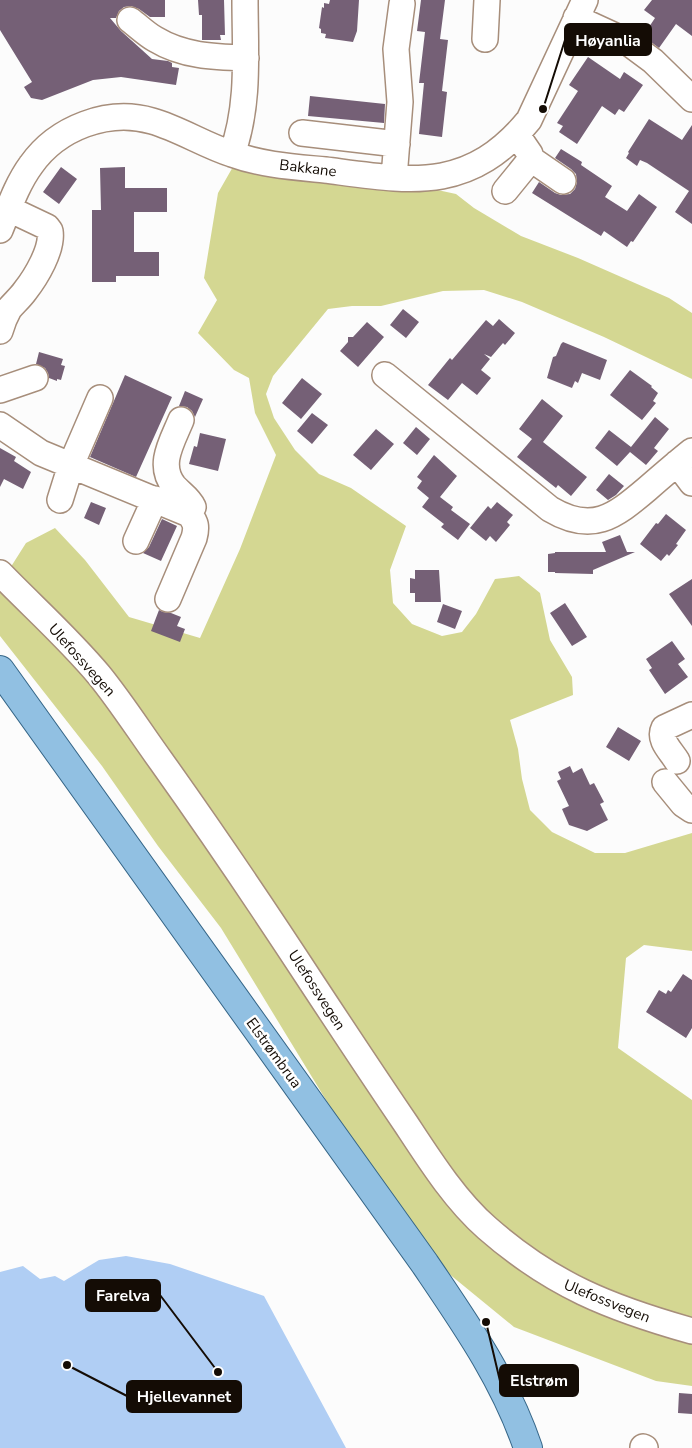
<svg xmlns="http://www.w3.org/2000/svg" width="692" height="1448" font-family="'Nunito Sans',sans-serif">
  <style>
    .green { fill: #d4d792 }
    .water { fill: #b0cef4 }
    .building { fill: #756076 }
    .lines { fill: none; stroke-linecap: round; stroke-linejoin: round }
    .minor-casing { stroke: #a78e7b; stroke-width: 28 }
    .major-casing { stroke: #366688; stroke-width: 30 }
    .minor { stroke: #fff; stroke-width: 25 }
    .major { stroke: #91c0e2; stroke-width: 28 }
    .labels { text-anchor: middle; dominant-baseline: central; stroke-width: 5; stroke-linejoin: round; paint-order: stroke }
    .street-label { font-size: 15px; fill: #140c05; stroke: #fff }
    .leader { fill: none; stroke: #140c05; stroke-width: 2 }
    .callout-dot { fill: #140c05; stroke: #fff; stroke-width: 2 }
    .callout { fill: #140c05; stroke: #140c05; stroke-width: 2 }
    .callout-label { font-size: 16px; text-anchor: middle; font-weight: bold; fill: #fff }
  </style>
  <rect width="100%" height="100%" fill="#fcfcfc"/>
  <path class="green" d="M234 165 419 186 456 194 474 208 521 236 578 258 669 298 692 313V379L604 337 522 302 484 290 443 291 381 306H352L328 309 273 376 266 394 274 418 295 450 319 474 351 488 406 526 390 570 393 603 412 624 442 636 462 632 476 614 495 579 519 576 540 593 550 640 572 677 573 695 510 720 518 749 522 779 530 810 552 832 595 853H625L692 833V951L644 945 626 958 618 1048 692 1100V1386L656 1381 514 1327 437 1264 378 1181 326 1100 221 928 158 846 102 766 0 636V584L26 543 55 528 85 560 129 617 200 638 240 549 276 455 255 413 249 378 234 370 198 333 217 300 204 278 218 193Z"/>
  <path class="water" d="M126 1256 170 1264 264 1296 346 1448H0V1272L23 1266 40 1279 55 1276 64 1281 99 1260Z"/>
  <path class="building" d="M0 0H165V17H150L139 9 131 6 124 7 119 11 116 18H110L121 31 152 59 168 61 172 63V67L179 68 176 85 121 77 93 80 42 100 31 98 24 87 32 82 0 30Z
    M198 0H224L225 35H220L221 40H202V15H199Z
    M330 0H359L357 31 353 42 325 38 326 34 321 33V29L319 28 322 7 324 8V3L329 4Z
    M421 0H445L440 39 448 40 442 91 447 92 442 137 419 134 424 83H419L425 32 417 31Z
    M652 0H692V36L676 24 659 48 643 36 655 18 644 10Z
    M588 57 620 79 624 72 643 85 624 112 619 109 615 115 602 106 577 144 559 132 563 126 557 123 578 91 569 85Z
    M310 96 385 104 384 123 308 116Z
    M649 119 682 140 692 125V224L675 212 689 191 647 163 640 160 637 166 626 158 629 153 628 152Z
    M561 149 582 162 581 165 612 186 605 197 627 211 639 194 657 207 633 242 631 241 627 247 604 231 601 236 532 193 539 182 555 193 561 195 570 194 575 189 577 182 576 174 571 169 555 158Z
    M61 167 77 179 59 204 43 192Z
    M125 167V188H167V212H134V252H159V276H116V282H92V210H101L100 168Z
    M403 309 419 322 406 338 390 325Z
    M499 319 515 333 505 345 503 343 491 357 484 354 490 359 481 370 491 378 477 395 462 383 448 400 428 385 450 358 452 360 486 320 493 326Z
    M367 322 384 337 358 367 340 351 348 342V337H353Z
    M563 342 607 360 600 380 582 373 578 383 575 381 572 388 547 378 553 357 556 356 561 344Z
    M39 352 63 359 61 365 65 366 61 380 57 379V381L49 378 48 373 45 368 36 364Z
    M630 370 652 386 651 387 658 393 653 401 656 403 642 420 610 395Z
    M125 375 172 397 136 477 90 457Z
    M302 378 322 394 301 419 282 403Z
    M185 391 203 399 195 417 192 411 187 407 179 406Z
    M542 399 563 416 543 442 587 477 571 496 558 485 556 488 517 457 532 439 519 429Z
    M312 413 328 425 312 444 297 431Z
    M655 417 669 429 654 448 658 451 646 465 630 452 617 466 595 448 609 430 631 447Z
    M416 427 430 439 417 455 403 443Z
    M376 429 394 444 371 470 353 455Z
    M200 433 226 439 218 471 189 464 194 446 197 447Z
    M0 448 16 457 14 461 31 472 23 489 4 479 0 487Z
    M434 455 457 476 440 497 453 507 451 510 470 524 458 540 441 527 444 524 422 507 429 498 417 488 422 481 417 477Z
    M609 474 624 486 616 495 608 500 596 490Z
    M91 502 106 508 99 525 84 518Z
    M497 502 513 515 507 522 510 525 496 542 490 536 486 541 470 528 488 506 491 509Z
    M666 514 686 530 676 544 678 545 669 556 667 554 661 561 640 544 656 523 658 524Z
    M162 519 177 526 161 561 143 553 149 547Z
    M620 535 627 552H635L593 570V574L555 573V572H548V554L555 553V552H606L602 542Z
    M415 570H439L441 602H415V593H410V578L415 579Z
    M692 579V626L669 594Z
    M565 603 587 637 572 646 550 613Z
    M443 604 462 611 455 629 437 622Z
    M159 610 163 612 171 613 181 617 177 626 185 629 180 642 151 631Z
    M672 641 685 659 678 664 688 677 665 694 649 670 652 668 646 659Z
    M618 727 641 741 629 761 606 747Z
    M570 766 573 773 582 768 590 785 594 783 604 802 600 804 608 820 587 831 569 825 562 809 569 806 557 781 561 779 558 772Z
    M683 974 692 980V1028L686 1038 646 1012 659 990 666 994 668 990 671 992Z
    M679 1393 692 1394V1414L678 1413Z"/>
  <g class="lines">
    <g class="minor-casing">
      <path id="minor" d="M576 18 626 41 653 61 692 99
        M130 20C138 26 146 34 155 39 183 56 213 57 246 58
        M485 39 487 0
        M302 133 397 144
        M232 154C250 104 245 52 245 0
        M531 159 563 181
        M394 178 400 102 396 49 402 4
        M505 191 531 159 530 154 517 135
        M0 230C9 208 17 184 31 165 57 128 108 108 152 121 180 129 204 145 232 154 262 165 294 167 325 170 410 181 468 194 529 120L585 0
        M0 331C2 324 5 316 9 309 14 303 20 298 25 291 36 277 53 249 50 231L47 227 9 209
        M385 375 550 509C592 534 614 517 647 489 662 476 677 463 692 451
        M0 390 35 378
        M181 420C172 442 157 465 174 486 180 493 189 498 193 507L189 514
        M0 425 41 453 189 514C196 522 197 527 194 538L168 599
        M677 463 692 483
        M60 500 71 465 100 398
        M136 541 155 499
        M0 573C33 607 69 639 99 675 121 702 140 732 161 761 213 834 263 908 312 983 343 1030 374 1077 406 1124 429 1159 455 1200 487 1228 552 1285 610 1308 692 1331
        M677 761C671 751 658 740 664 728L692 715
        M665 782 683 804 692 810
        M643 1447 645 1448"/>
    </g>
    <g class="major-casing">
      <path id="major" d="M0 670 425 1264C465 1323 505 1380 528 1448"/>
    </g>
    <use href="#minor" class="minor"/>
    <use href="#major" class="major"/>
  </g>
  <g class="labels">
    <g class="street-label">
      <text transform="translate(308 168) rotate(7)">Bakkane</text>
      <text transform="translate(82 660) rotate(48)">Ulefossvegen</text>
      <text transform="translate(317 990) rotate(57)">Ulefossvegen</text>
      <text transform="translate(274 1053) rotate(54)">Elstrømbrua</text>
      <text transform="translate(607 1301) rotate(22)">Ulefossvegen</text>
    </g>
  </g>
  <path class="leader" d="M543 109L565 40M218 1372L160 1295M486 1322L500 1381M67 1365L127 1396"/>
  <g class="callout-dot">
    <circle cx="543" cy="109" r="5"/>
    <circle cx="218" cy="1372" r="5"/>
    <circle cx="486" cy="1322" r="5"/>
    <circle cx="67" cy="1365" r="5"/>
  </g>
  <g class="callout">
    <rect x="565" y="24" width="86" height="31" rx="5"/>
    <rect x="86" y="1280" width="74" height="31" rx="5"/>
    <rect x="500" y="1365" width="78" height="31" rx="5"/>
    <rect x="127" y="1381" width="114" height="31" rx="5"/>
  </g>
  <g class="callout-label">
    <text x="608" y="46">Høyanlia</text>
    <text x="123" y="1301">Farelva</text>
    <text x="539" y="1386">Elstrøm</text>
    <text x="184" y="1402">Hjellevannet</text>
  </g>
</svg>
